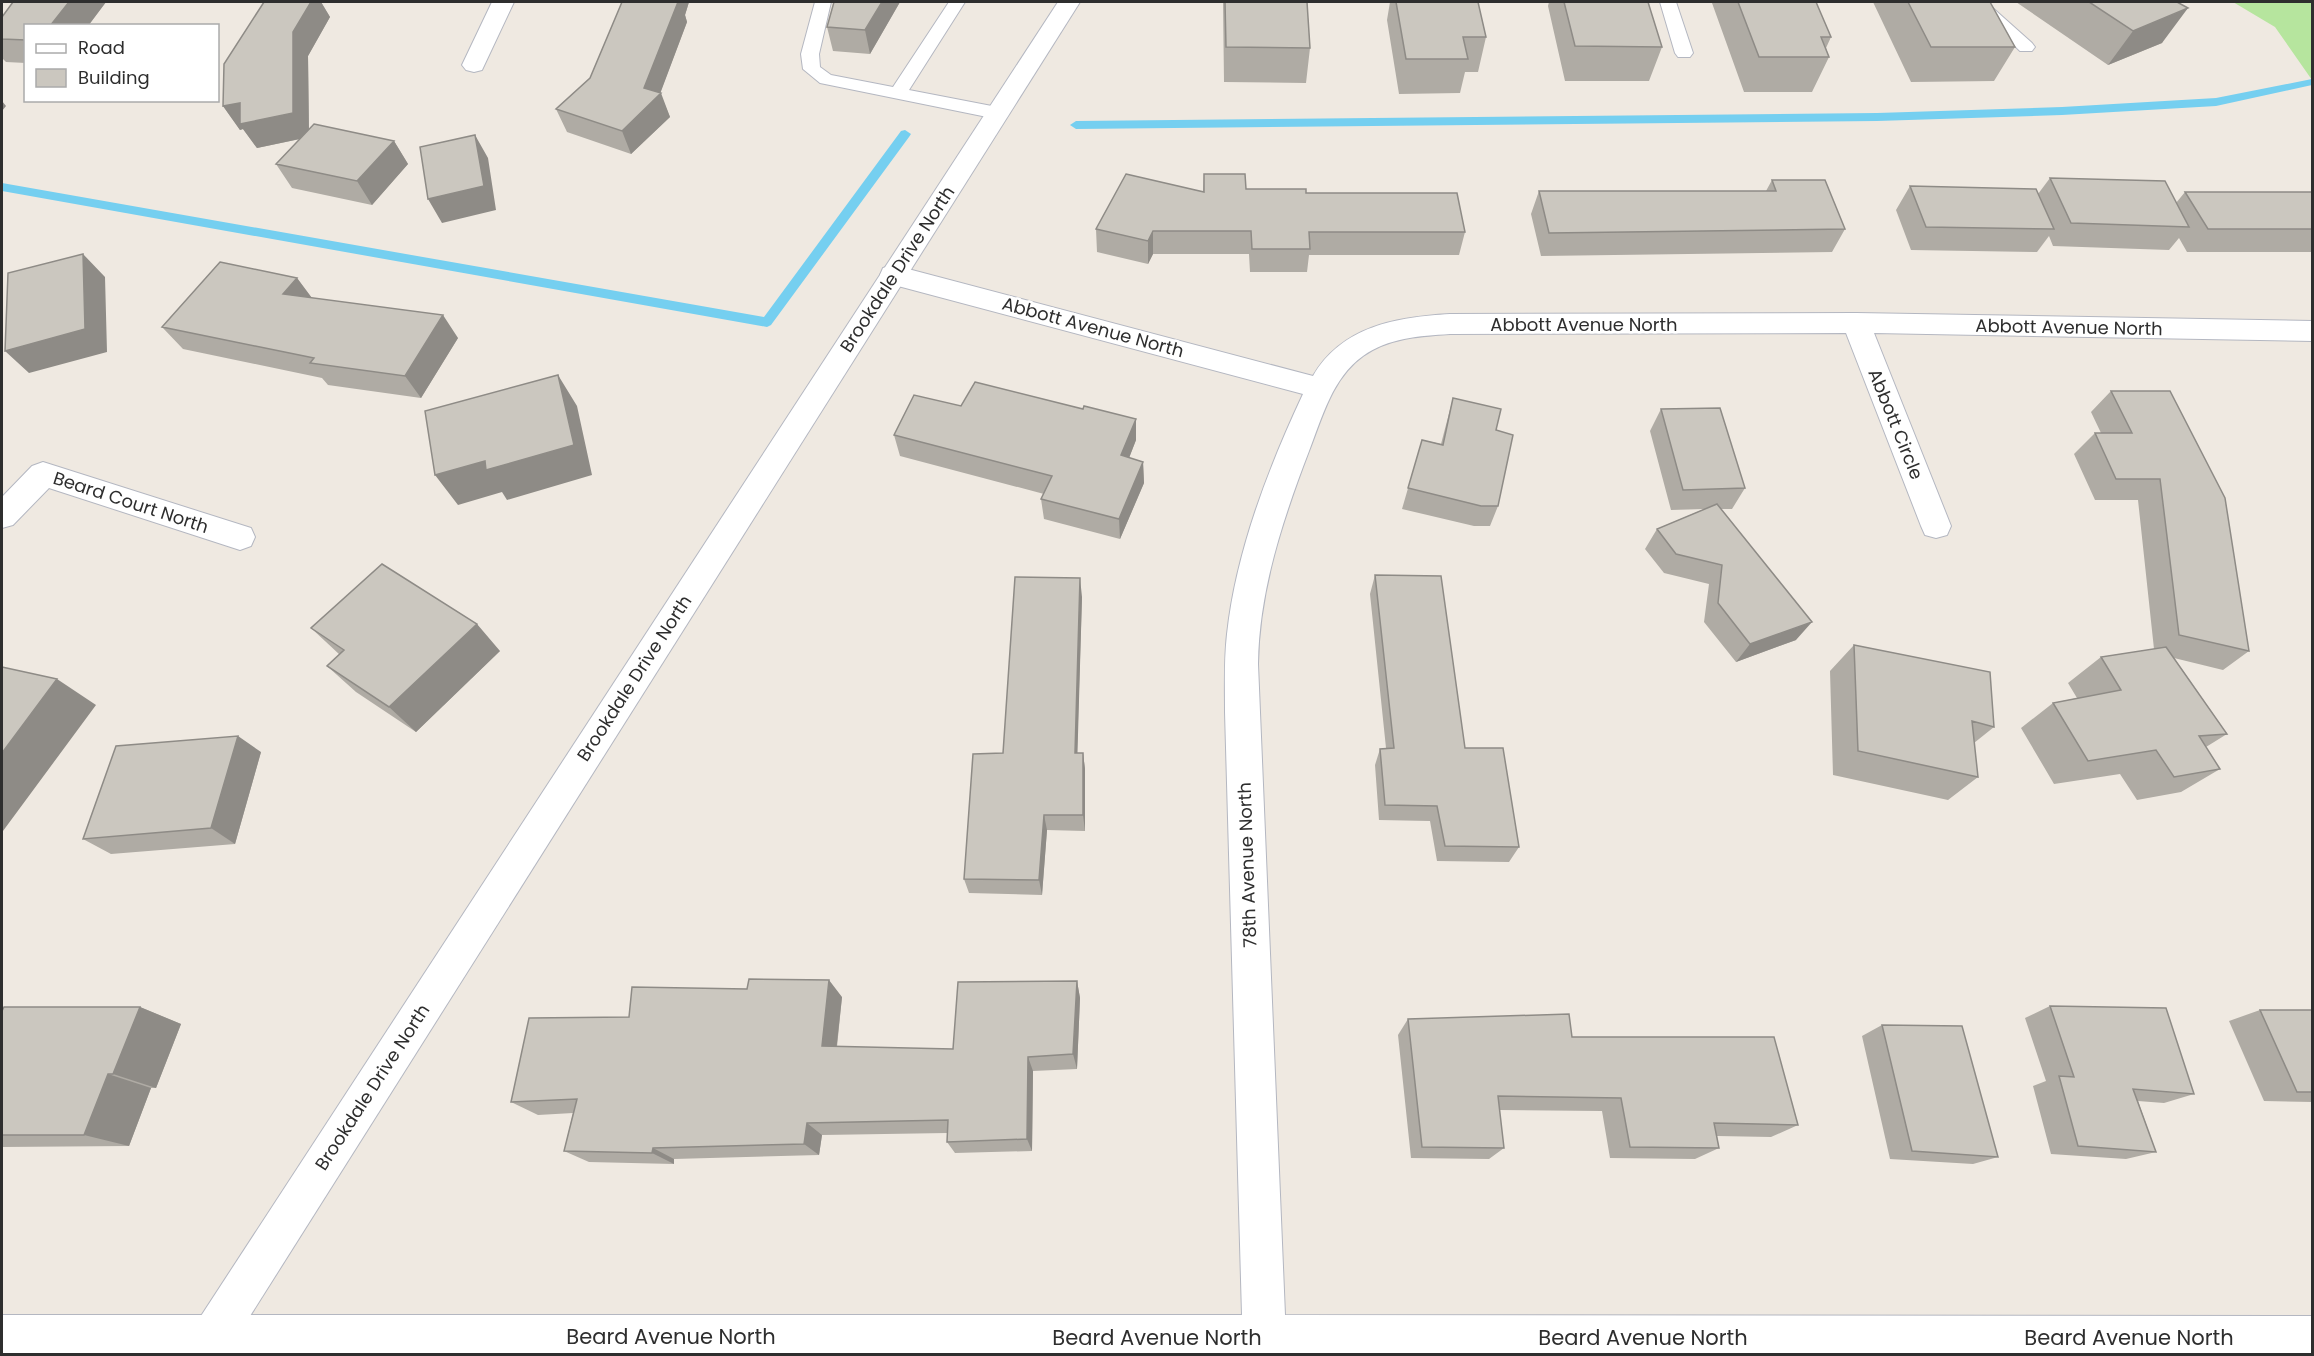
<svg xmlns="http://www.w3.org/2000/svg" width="2314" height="1356" font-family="Poppins,sans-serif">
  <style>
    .green { fill: #b6e59e }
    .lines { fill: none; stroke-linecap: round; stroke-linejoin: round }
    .stream { fill: #75cff0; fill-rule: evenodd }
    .service-casing { stroke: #b4b7c1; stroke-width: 2 }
    .minor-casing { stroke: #b4b7c1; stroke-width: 2 }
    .tertiary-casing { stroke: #b4b7c1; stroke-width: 2 }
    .service { fill: #fff; fill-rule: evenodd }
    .minor { fill: #fff; fill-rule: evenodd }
    .tertiary { fill: #fff; fill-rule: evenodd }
    .wall { fill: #afaba4 }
    .shaded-wall { fill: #8e8b86 }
    .building { fill: #cbc7bf; stroke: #8e8b86; stroke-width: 1.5 }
    .labels { text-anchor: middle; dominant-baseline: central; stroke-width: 5; stroke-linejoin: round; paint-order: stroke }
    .street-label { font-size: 18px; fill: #2e2e2e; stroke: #fff }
    .near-street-label { font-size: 21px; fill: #2e2e2e; stroke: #fff }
  </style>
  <rect width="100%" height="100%" fill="#efe9e1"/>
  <path class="green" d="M2233 2H2312V80L2275 27Z"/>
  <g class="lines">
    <path class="stream" d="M2312 79V85L2216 106 2062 115 1877 121 1076 129 1070 125 1076 121 1877 113 2062 107 2216 98Z
      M905 130 911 134 909 137 771 325 767 327 2 191V183L764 317 901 131Z"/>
    <g class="service-casing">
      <path id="service" d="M815 2H831L819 54 820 67 831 75 893 87 949 2H965L909 90 997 107 1006 113 997 119 820 83 803 69 801 54Z
        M1660 2H1676L1693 53 1690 57H1678L1675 53Z
        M1969 2H1986L2032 43 2035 47 2032 51H2020Z"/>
    </g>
    <g class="minor-casing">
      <path id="minor" d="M492 2H514L482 70 474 72 466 70 462 65Z
        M893 265 1313 376C1342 326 1397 317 1450 314L1856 313 2312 321V341L1874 333 1951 526 1947 535 1936 538 1925 535 1921 526 1846 333 1450 334C1419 336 1388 338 1363 356 1332 378 1322 418 1309 451 1283 519 1259 590 1258 664L1285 1315 2312 1316V1354H2V1315H1242L1225 712C1225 686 1224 660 1227 634 1236 552 1268 469 1303 394L883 282 880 275 883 268Z
        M43 462 251 528 255 537 251 546 240 550 49 488 13 525 2 528V497L32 466Z"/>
    </g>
    <g class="tertiary-casing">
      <path id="tertiary" d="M1058 2H1080L226 1354H180L186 1339Z"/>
    </g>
    <use href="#service" class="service"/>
    <use href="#minor" class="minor"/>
    <use href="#tertiary" class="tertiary"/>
  </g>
  <path class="wall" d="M13 2H106L88 26H26V63L6 62 2 58V17Z
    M264 2H321L330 17 308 56 309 130 394 141 408 164 372 205 292 188 276 164 300 139 257 148 243 129 240 130 223 106Z
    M622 2H689L685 15 687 22 660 93 670 117 631 154 567 132 556 109 590 78Z
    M900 2 870 54 833 51 827 27Z
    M1223 2H1307L1310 48 1306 83 1224 82Z
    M1390 2H1478L1486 37 1478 72H1465L1460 93 1399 94 1387 20Z
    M1549 2H1648L1662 47 1649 81H1565L1548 6Z
    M1712 2H1816L1831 37 1826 48 1829 57 1812 92H1744L1712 3Z
    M1873 2H1990L2015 47 1994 81 1911 82Z
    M2016 2H2177L2162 43 2108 65Z
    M1204 174 1246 189 1306 193 1465 232 1459 255H1309L1307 272H1250L1249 254H1153L1148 264 1097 252 1096 229 1203 192Z
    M2050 178 2176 203 2185 192H2313V252H2187L2179 238 2169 250 2053 246 2049 236 2037 252 1911 250 1896 210 1910 186 2038 194Z
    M1772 180 1845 229 1832 252 1541 256 1531 214 1539 191H1766Z
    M297 278 312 298 458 338 421 398 328 385 322 378 183 349 162 327Z
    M2111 391H2170L2249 651 2223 670 2174 658 2227 734 2206 747 2220 769 2181 792 2137 800 2120 774 2054 784 2021 728 2053 703 2077 698 2068 683 2101 657 2154 649 2138 500H2095L2074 454 2095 433H2101L2091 412Z
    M1453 398 1496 430 1498 506 1490 526H1474L1402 509 1422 440 1441 444Z
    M961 406 1083 409 1136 419V440L1129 458 1143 462 1144 483 1120 539 1044 519 1041 499 1044 494 900 456 894 435Z
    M1661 409 1745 488 1732 509H1721L1796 640 1736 662 1704 622 1709 584 1664 573 1645 549 1657 529 1704 509 1671 510 1650 431Z
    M1375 575 1465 748 1519 847 1509 862 1437 861 1430 821 1379 820 1375 765 1380 749 1386 748 1370 594Z
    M1082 597 1077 753H1083L1085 769V831L1047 830 1042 895 969 893 964 879Z
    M311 628 500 651 416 732 356 692 327 666 340 655Z
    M1854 645 1994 727 1974 743 1978 777 1948 800 1833 775 1830 671Z
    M261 752 235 844 111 854 83 839Z
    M1077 981 1080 998 1077 1069 1033 1071 1032 1151 955 1153 947 1142V1133L822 1135 819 1155 674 1159V1164L589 1162 564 1151 573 1113 538 1115 511 1102 629 1017 842 997 837 1047 953 1049Z
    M2050 1006 2194 1094 2164 1103 2138 1101 2156 1152 2126 1159 2051 1154 2033 1086 2046 1081 2025 1018Z
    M140 1007 181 1024 156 1088H151L129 1146 2 1147V1011Z
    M2260 1010H2313V1102L2264 1101 2229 1021Z
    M1408 1019 1572 1037 1798 1125 1771 1137 1717 1136 1719 1148 1695 1159 1610 1158 1602 1111 1499 1110 1504 1148 1489 1159 1411 1158 1398 1035Z
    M1882 1025 1998 1157 1973 1164 1890 1159 1862 1036Z"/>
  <path class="shaded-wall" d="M69 2H106L88 26H50Z
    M311 2H321L330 17 308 56 309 137 257 148 243 129 240 130 223 106 240 103 293 32Z
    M676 2H689L685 15 687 22 660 94 661 93 670 117 631 154 622 131 644 88Z
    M882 2H900L870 54 865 30Z
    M2188 8 2162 43 2108 65 2133 31Z
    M2 101 6 106 2 111Z
    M475 135 488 158 496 210 442 223 428 199Z
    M394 141 408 164 372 205 357 181Z
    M1153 231V254L1148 264V241Z
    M83 254 105 277 107 352 29 373 5 351Z
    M297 278 314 301 283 294Z
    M443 315 458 338 421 398 405 376Z
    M558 375 577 406 592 475 507 500 502 492 458 505 435 475Z
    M1136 419V440L1122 476 1121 455Z
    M1143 462 1144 483 1120 539 1119 519Z
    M1080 578 1082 597 1077 769 1075 753Z
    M1812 622 1796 640 1736 662 1750 644Z
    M477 624 500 651 416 732 389 707Z
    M57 679 96 705 3 831 2 830V753Z
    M238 736 261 752 235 844 211 828Z
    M1083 753 1085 769V831L1083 815Z
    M1044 815 1047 830 1042 895 1039 880Z
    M829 980 842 997 835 1061 822 1046Z
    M1077 981 1080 998 1077 1069 1073 1054Z
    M140 1007 181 1024 156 1088 113 1074Z
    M1028 1057 1033 1071 1032 1151 1027 1139Z
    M108 1074 151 1088 129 1146 84 1135Z
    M807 1123 822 1135 819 1155 804 1144Z
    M653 1148 674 1159V1164L652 1153Z"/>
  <path class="building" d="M13 2H69L50 26H26V40L2 39V17Z
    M264 2H311L293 32V113L240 124V103L223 106 224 64Z
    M622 2H678L644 88 661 93 622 131 556 109 590 78Z
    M834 2H882L865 30 827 27Z
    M1225 2H1307L1310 48 1226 47Z
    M1396 2H1478L1486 37H1463L1468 59H1406Z
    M1564 2H1648L1662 47 1575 46Z
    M1738 2H1816L1831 37H1821L1829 57H1759Z
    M1908 2H1990L2015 47H1931Z
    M2089 2H2177L2188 8 2133 31Z
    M314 124 394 141 357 181 276 164Z
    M475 135 484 186 428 199 420 147Z
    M1126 174 1204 192V174H1245L1246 189H1306V193H1457L1465 232H1309L1310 249H1252L1251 231H1153L1148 241 1096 229Z
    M2050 178 2165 181 2189 227 2071 223Z
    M1772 180H1825L1845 229 1549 233 1539 191H1776Z
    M1910 186 2036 189 2054 229 1926 227Z
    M2185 192H2313V229H2208Z
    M83 254 85 329 5 351 8 273Z
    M220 262 297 278 283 294 443 315 405 376 310 363 314 358 162 327Z
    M558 375 574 445 486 470 485 461 435 475 425 411Z
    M975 382 1083 409 1084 406 1136 419 1121 455 1143 462 1119 519 1041 499 1052 476 894 435 914 395 961 406Z
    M2111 391H2170L2225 498 2249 651 2179 635 2160 479H2116L2095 433H2132Z
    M1453 398 1501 409 1496 430 1513 435 1498 506H1481L1408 488 1422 440 1443 445Z
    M1720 408 1745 488 1683 490 1661 409Z
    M1717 504 1812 622 1750 644 1718 603 1722 565 1676 554 1657 529Z
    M382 564 477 624 389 707 327 666 344 650 311 628Z
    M1375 575 1441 576 1465 748H1503L1519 847 1445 846 1437 806 1385 805 1380 749 1394 748Z
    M1015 577 1080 578 1075 753H1083V815H1044L1039 880 964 879 973 754 1003 753Z
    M1854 645 1990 672 1994 727 1972 721 1978 777 1858 751Z
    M2166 647 2227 734 2199 736 2220 769 2174 777 2156 750 2088 761 2053 703 2121 690 2101 657Z
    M2 667 57 679 2 753Z
    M238 736 211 828 83 839 116 746Z
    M749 979 829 980 822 1046 953 1049 958 982 1077 981 1073 1054 1028 1057 1027 1139 947 1142 948 1120 807 1123 804 1144 653 1148 652 1153 564 1151 577 1099 511 1102 529 1018 629 1017 632 987 747 989Z
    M2050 1006 2166 1008 2194 1094 2133 1089 2156 1152 2078 1146 2059 1076 2074 1077Z
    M4 1007H140L113 1074H108L84 1135H2V1011Z
    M2260 1010H2313V1092H2297Z
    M1569 1014 1572 1037H1774L1798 1125 1714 1123 1719 1148 1630 1147 1621 1098 1498 1096 1504 1148 1422 1147 1408 1019Z
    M1882 1025 1962 1026 1998 1157 1912 1151Z"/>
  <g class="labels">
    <g class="street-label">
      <text transform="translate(897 269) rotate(-57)">Brookdale Drive North</text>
      <text x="1584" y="324">Abbott Avenue North</text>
      <text transform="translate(1093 327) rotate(15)">Abbott Avenue North</text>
      <text transform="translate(2069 327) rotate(1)">Abbott Avenue North</text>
      <text transform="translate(1896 424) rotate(68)">Abbott Circle</text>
      <text transform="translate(131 502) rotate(18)">Beard Court North</text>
      <text transform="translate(634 678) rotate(-57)">Brookdale Drive North</text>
      <text transform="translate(1247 865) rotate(-92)">78th Avenue North</text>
      <text transform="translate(372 1087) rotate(-57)">Brookdale Drive North</text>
    </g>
    <g class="near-street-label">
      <text x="671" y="1336">Beard Avenue North</text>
      <text x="1157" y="1337">Beard Avenue North</text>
      <text x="1643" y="1337">Beard Avenue North</text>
      <text x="2129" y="1337">Beard Avenue North</text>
    </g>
  </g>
  <rect width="2314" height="1356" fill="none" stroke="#2e2e2e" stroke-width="6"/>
  <rect x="24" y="24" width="195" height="78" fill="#ffffff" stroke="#ababab" stroke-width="1.5"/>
  <rect x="36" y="44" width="30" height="9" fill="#ffffff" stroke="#ababab" stroke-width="1.5"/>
  <text x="78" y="54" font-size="18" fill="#2e2e2e">Road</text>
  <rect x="36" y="69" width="30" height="18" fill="#cbc7bf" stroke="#ababab" stroke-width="1.5"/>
  <text x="78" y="84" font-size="18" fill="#2e2e2e">Building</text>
</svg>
